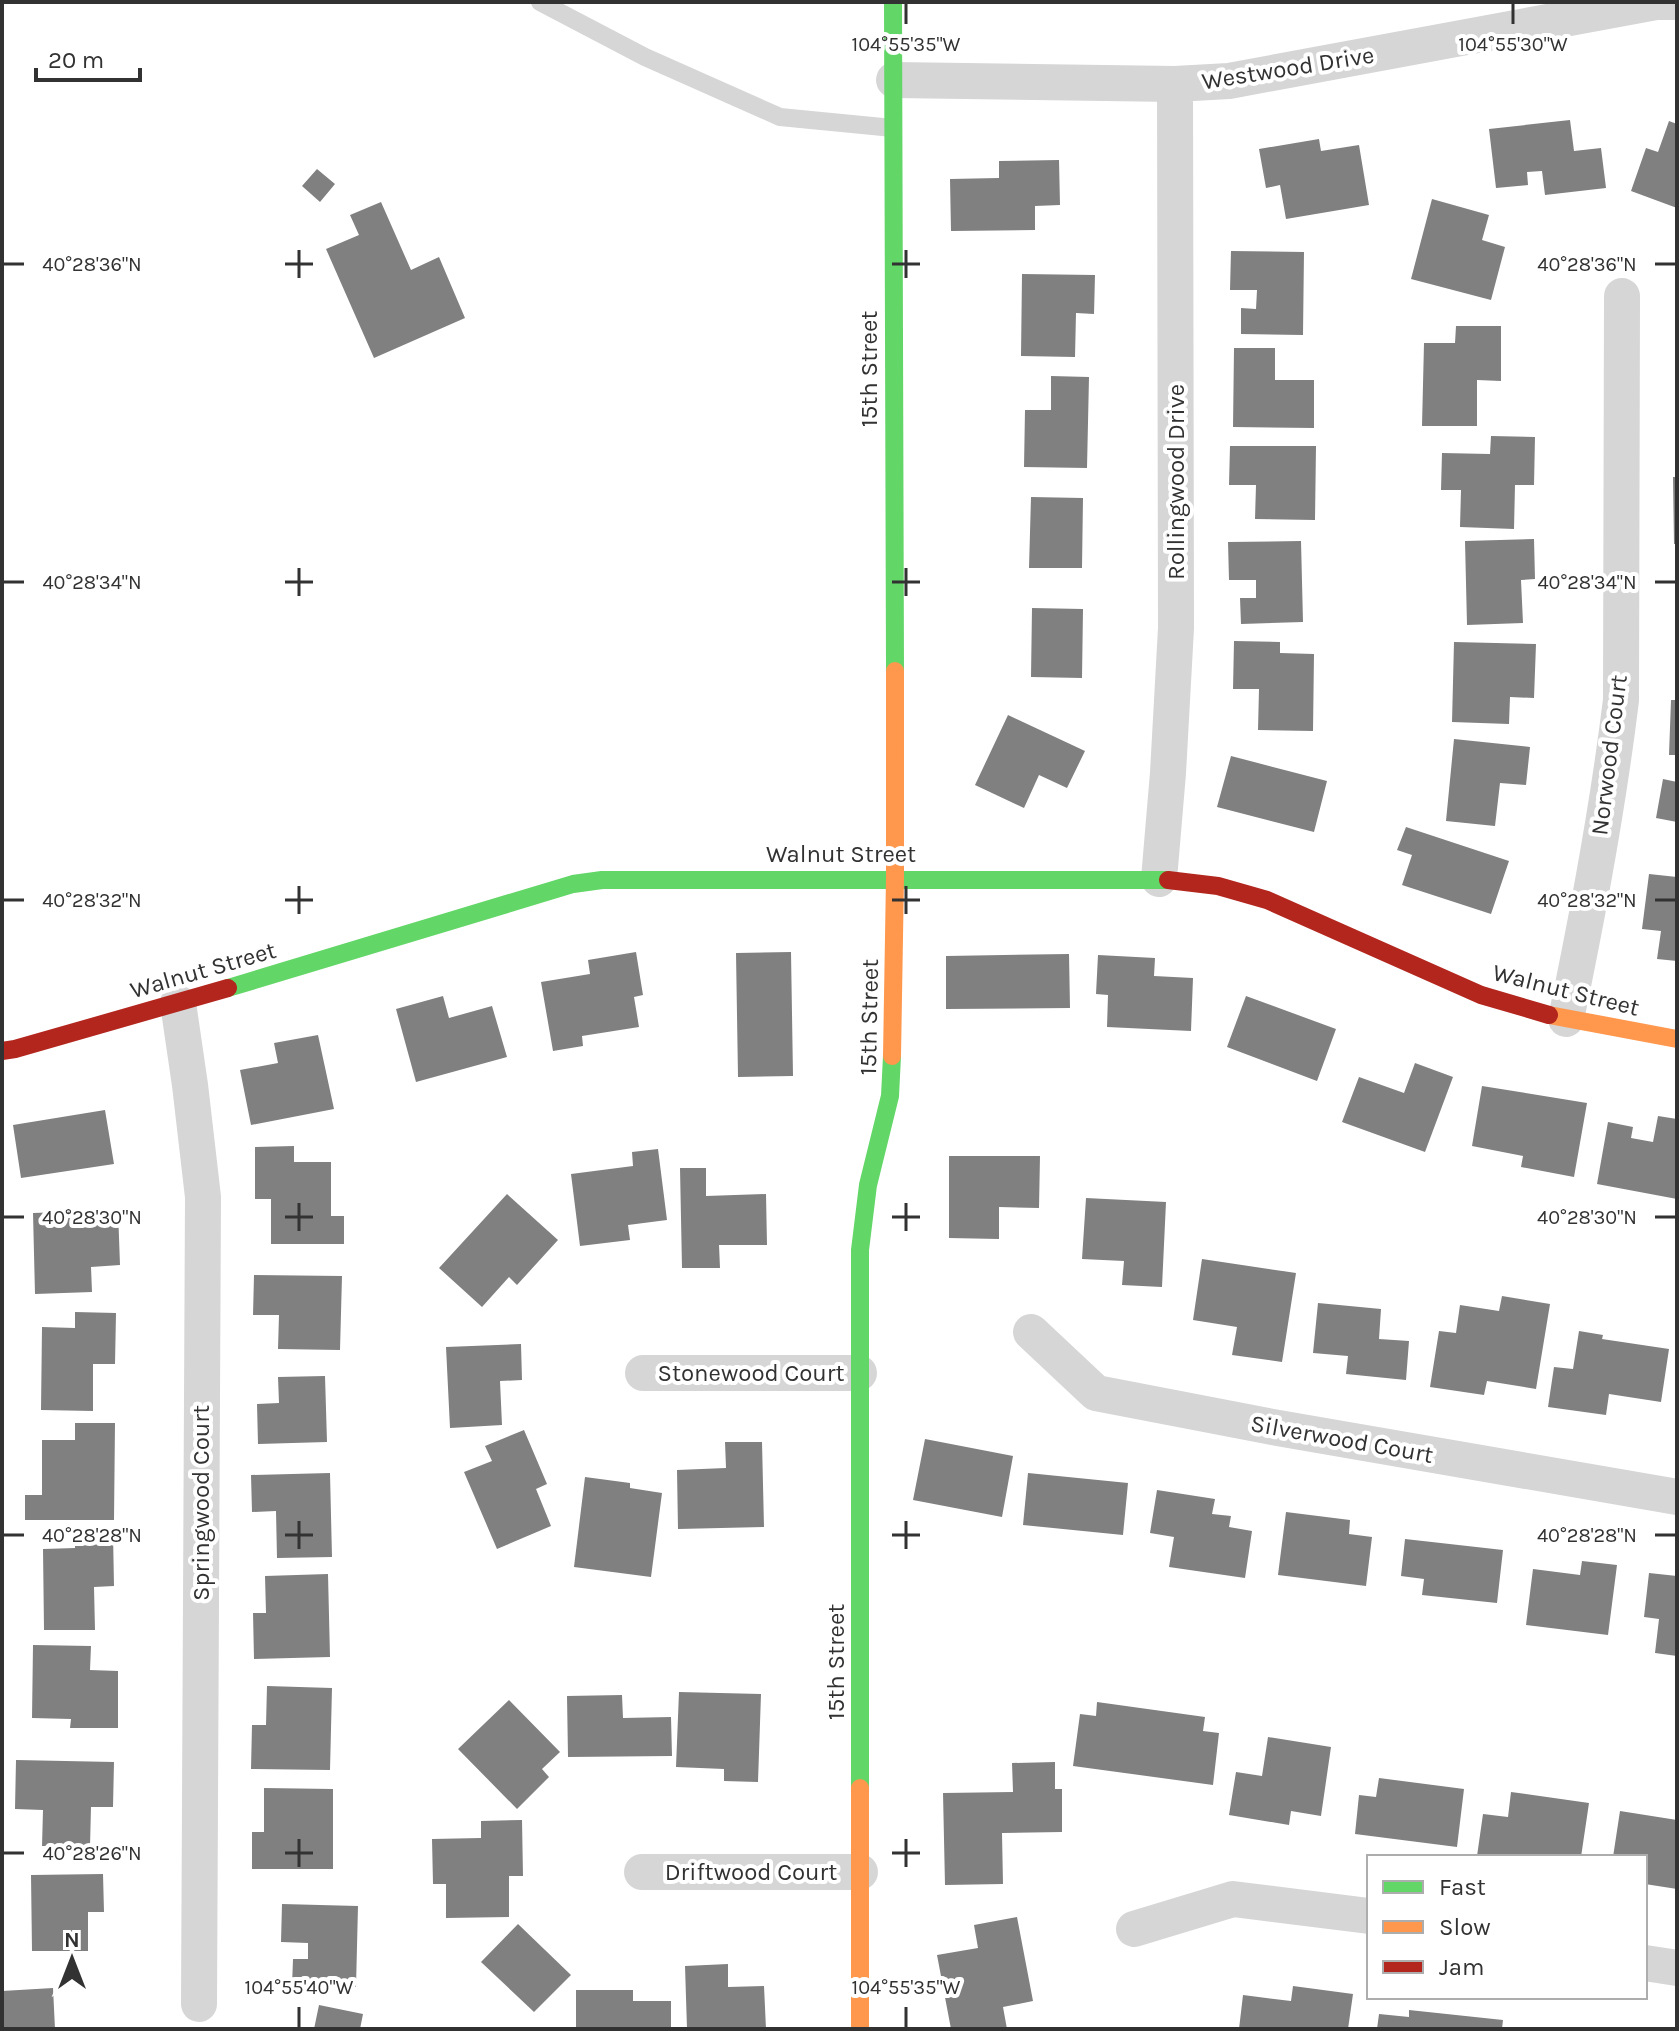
<svg xmlns="http://www.w3.org/2000/svg" width="1679" height="2031" font-family="Karla,sans-serif">
  <style>
    .building { fill: #808080 }
    .lines { fill: none; stroke-linecap: round; stroke-linejoin: round }
    .lane { stroke: #d6d6d6; stroke-width: 18 }
    .street { stroke: #d6d6d6; stroke-width: 36 }
    .fast { stroke: #63d668; stroke-width: 18 }
    .slow { stroke: #ff974d; stroke-width: 18 }
    .jam { stroke: #b3261e; stroke-width: 18 }
    .ticks { fill: none; stroke: #323232; stroke-width: 3 }
    .labels { text-anchor: middle; dominant-baseline: central; stroke-width: 8; stroke-linejoin: round; paint-order: stroke }
    .street-label { font-size: 24px; fill: #323232; stroke: #fff }
    .ticks-label { font-size: 20px; text-anchor: middle; fill: #323232; stroke: #fff; stroke-width: 8; stroke-linejoin: round; paint-order: stroke }
  </style>
  <rect width="100%" height="100%" fill="#fff"/>
  <path class="building" d="M1570 120 1574 151 1601 148 1606 188 1545 195 1542 171 1527 172 1528 185 1496 188 1489 129Z
    M1669 121 1677 124V208L1631 191 1646 148 1658 152Z
    M1319 139 1321 151 1359 145 1369 205 1286 219 1280 185 1266 188 1259 149Z
    M1059 160 1060 205 1035 206V230L951 231 950 179 999 178V161Z
    M317 169 335 184 320 202 302 186Z
    M1432 199 1489 215 1482 240 1505 247 1491 300 1411 279Z
    M381 202 411 270 439 257 465 318 374 358 326 249 359 235 350 215Z
    M1231 251 1304 252 1303 335 1241 334V308L1256 309 1257 290H1230Z
    M1022 274 1095 275 1094 314 1076 313 1075 357 1021 356Z
    M1456 326H1501V381L1477 380V426H1422L1424 343H1455Z
    M1234 348H1275V380H1314V428L1233 427Z
    M1051 376 1089 377 1087 468 1024 467 1025 410H1051Z
    M1491 436 1535 437 1534 485H1515L1514 529 1460 527 1461 490H1441L1442 453 1490 454Z
    M1230 446H1316L1315 520 1255 519 1256 485H1229Z
    M1673 477H1677V544H1674Z
    M1031 497 1083 498 1082 568H1029Z
    M1534 539 1535 579 1521 580 1523 623 1467 625 1465 541Z
    M1301 541 1303 622 1241 624 1240 598H1256V580H1229L1228 542Z
    M1032 608 1083 609 1082 678 1031 677Z
    M1234 641 1280 642V653L1314 654 1313 731 1258 730 1259 689H1233Z
    M1454 642 1536 644 1534 698 1510 697 1509 724 1452 722Z
    M1671 700H1677V755H1669Z
    M1008 715 1085 751 1067 788 1039 775 1024 808 975 785Z
    M1454 739 1530 747 1526 785 1500 783 1495 826 1446 821Z
    M1231 756 1327 781 1314 832 1217 807Z
    M1663 779 1677 782V822L1656 818Z
    M1406 827 1509 861 1491 914 1402 885 1412 855 1397 850Z
    M1649 874 1677 877V961L1657 959 1661 931 1642 929Z
    M636 952 643 995 634 997 639 1027 582 1036 583 1046 553 1051 541 982 590 974 588 960Z
    M791 952 793 1076 738 1077 736 953Z
    M1069 954 1070 1008 946 1009V956Z
    M1098 955 1155 958 1154 976 1193 978 1191 1031 1107 1027 1108 995 1096 994Z
    M443 996 449 1018 492 1006 507 1057 416 1082 396 1009Z
    M1246 996 1336 1029 1317 1081 1227 1047Z
    M318 1035 334 1109 251 1125 240 1070 278 1063 274 1043Z
    M1415 1063 1453 1077 1425 1152 1342 1122 1359 1077 1404 1093Z
    M1482 1086 1587 1103 1574 1177 1521 1167 1523 1156 1472 1146Z
    M105 1110 114 1164 21 1178 13 1125Z
    M1658 1116 1677 1119V1199L1597 1184 1608 1122 1633 1127 1631 1138 1653 1142Z
    M294 1146V1162H331V1216H344V1244H271V1199H255V1147Z
    M658 1149 667 1220 628 1225 630 1240 580 1246 571 1174 633 1166 632 1152Z
    M949 1156H1040L1039 1208 999 1207V1239L949 1238Z
    M680 1168H706V1196L766 1194 767 1245H719L720 1268H682Z
    M507 1194 558 1240 517 1285 509 1277 482 1307 439 1268Z
    M1086 1198 1166 1202 1162 1287 1122 1285 1124 1261 1082 1259Z
    M118 1210 120 1265 91 1267 92 1292 35 1294 33 1213Z
    M1202 1259 1296 1273 1282 1362 1232 1355 1237 1327 1193 1320Z
    M254 1275 342 1276 340 1350 278 1349 279 1315H253Z
    M1502 1296 1550 1304 1536 1389 1487 1381 1484 1395 1430 1387 1439 1331 1456 1333 1460 1305 1499 1311Z
    M1318 1303 1381 1309 1379 1339 1409 1341 1406 1380 1346 1374 1348 1356 1313 1353Z
    M75 1312 116 1313 115 1364H93V1411L41 1410 42 1327 75 1328Z
    M1579 1331 1603 1335 1602 1339 1669 1349 1661 1402 1609 1394 1606 1415 1548 1407 1554 1367 1573 1369Z
    M521 1344 522 1380 500 1381 502 1425 450 1428 446 1347Z
    M325 1376 327 1442 258 1444 257 1404 279 1403 278 1377Z
    M75 1423H115L114 1520H25V1495H42V1440H75Z
    M524 1430 547 1484 536 1489 551 1526 497 1549 464 1472 492 1461 485 1446Z
    M925 1439 1013 1456 1002 1517 913 1500Z
    M725 1442H762L764 1527 678 1529 677 1470 726 1468Z
    M330 1473 332 1557 277 1558 276 1511 252 1512 251 1475Z
    M1028 1473 1128 1483 1123 1535 1023 1525Z
    M585 1477 630 1483V1488L662 1493 651 1577 574 1567Z
    M1157 1490 1215 1499 1212 1514 1231 1516 1229 1527 1252 1531 1245 1578 1169 1567 1174 1537 1150 1533Z
    M1286 1512 1350 1520 1349 1534 1372 1537 1366 1586 1278 1575Z
    M113 1533 114 1586 94 1587 95 1630H44L43 1549 75 1548V1534Z
    M1405 1539 1503 1550 1497 1603 1422 1595 1424 1579 1401 1576Z
    M1582 1561 1617 1565 1608 1635 1526 1625 1533 1569 1580 1575Z
    M1649 1573 1677 1576V1656L1655 1653 1659 1619 1644 1617Z
    M328 1574 330 1657 254 1659 253 1613H266L265 1576Z
    M33 1645 91 1646 90 1670 118 1671V1728H70L71 1719 32 1718Z
    M267 1686 332 1688 330 1770 251 1769 252 1725H266Z
    M679 1692 761 1694 758 1782 724 1781V1769L676 1767Z
    M622 1695 623 1718 671 1717 672 1756 568 1757 567 1696Z
    M509 1700 560 1752 542 1769 549 1777 517 1809 458 1749Z
    M1097 1702 1205 1717 1203 1731 1219 1733 1213 1785 1073 1766 1080 1714 1096 1716Z
    M1268 1737 1331 1747 1321 1816 1291 1811 1289 1825 1229 1815 1236 1772 1262 1776Z
    M16 1760 114 1762 113 1807H91L90 1847 42 1846 43 1810 15 1809Z
    M1055 1762V1789H1062V1832L1002 1833 1003 1884 945 1885 943 1793 1013 1792 1012 1763Z
    M1379 1778 1464 1789 1457 1847 1355 1834 1359 1795 1376 1797Z
    M264 1788 333 1789V1869H252V1832H264Z
    M1511 1792 1589 1803 1581 1857H1554L1538 1855 1537 1857 1477 1856 1483 1814 1508 1817Z
    M1620 1811 1677 1820V1889L1645 1884V1857H1613Z
    M522 1820 523 1876H509V1917L446 1918V1884H433L432 1839 481 1838V1821Z
    M103 1874 104 1912H88V1951H32L31 1875Z
    M282 1904 358 1906 356 1987 292 1986 293 1959H308V1943L281 1942Z
    M1017 1917 1033 2001 1003 2007 1007 2029H951L937 1955 978 1948 974 1925Z
    M518 1924 571 1975 534 2012 481 1962Z
    M728 1964V1987L764 1986 766 2029H687L685 1966Z
    M1293 1986 1353 1994 1348 2029H1239L1243 1995 1291 2001Z
    M53 1988 55 2029H2V1991Z
    M576 1990H633V2001H671V2029L576 2028Z
    M319 2005 363 2014 360 2029H314Z
    M1409 2010 1503 2020 1502 2029H1377L1379 2014 1409 2017Z"/>
  <g class="lines">
    <path class="lane" d="M540 2 645 57 780 117 893 128"/>
    <path class="street" d="M894 80 1175 84 1229 81 1656 2H1677
      M1159 879 1168 773 1176 628 1175 84
      M178 1003 190 1085 203 1197 199 2004
      M1566 1019C1588 914 1608 807 1621 700L1622 296
      M1031 1332 1096 1393 1278 1428 1677 1497
      M643 1373H859
      M642 1872H860
      M1134 1929 1233 1899 1369 1916
      M1645 1963 1677 1968"/>
    <path class="fast" d="M893 2 895 671
      M228 988 573 884 602 880H1168
      M860 1788V1250L868 1185 890 1096 892 1056"/>
    <path class="slow" d="M1549 1015 1677 1039
      M892 1056 895 878V671
      M860 1788V2029"/>
    <path class="jam" d="M1168 880 1218 886 1267 900 1481 995 1549 1015
      M2 1051 15 1049 228 988"/>
  </g>
  <path class="ticks" d="M906 4V24M1513 4V24M299 250V278M906 250V278M4 264H24M285 264H313M892 264H920M1655 264H1675M299 568V596M906 568V596M4 582H24M285 582H313M892 582H920M1655 582H1675M299 886V914M906 886V914M4 900H24M285 900H313M892 900H920M1655 900H1675M299 1203V1231M906 1203V1231M4 1217H24M285 1217H313M892 1217H920M1655 1217H1675M299 1521V1549M906 1521V1549M4 1535H24M285 1535H313M892 1535H920M1655 1535H1675M299 1839V1867M906 1839V1867M4 1853H24M285 1853H313M892 1853H920M299 2007V2027M906 2007V2027"/>
  <g class="labels">
    <g class="street-label">
      <text transform="translate(1288 68) rotate(-9)">Westwood Drive</text>
      <text transform="translate(869 369) rotate(-90)">15th Street</text>
      <text transform="translate(1176 482) rotate(-90)">Rollingwood Drive</text>
      <text transform="translate(1609 755) rotate(-83)">Norwood Court</text>
      <text x="841" y="854">Walnut Street</text>
      <text transform="translate(203 970) rotate(-16)">Walnut Street</text>
      <text transform="translate(1566 990) rotate(14)">Walnut Street</text>
      <text transform="translate(869 1017) rotate(-89)">15th Street</text>
      <text x="751" y="1373">Stonewood Court</text>
      <text transform="translate(1342 1439) rotate(10)">Silverwood Court</text>
      <text transform="translate(201 1503) rotate(-90)">Springwood Court</text>
      <text transform="translate(836 1662) rotate(-90)">15th Street</text>
      <text x="751" y="1872">Driftwood Court</text>
    </g>
  </g>
  <g class="ticks-label">
    <text x="906" y="51">104°55'35"W</text>
    <text x="1513" y="51">104°55'30"W</text>
    <text x="92" y="271">40°28'36"N</text>
    <text x="1587" y="271">40°28'36"N</text>
    <text x="92" y="589">40°28'34"N</text>
    <text x="1587" y="589">40°28'34"N</text>
    <text x="92" y="907">40°28'32"N</text>
    <text x="1587" y="907">40°28'32"N</text>
    <text x="92" y="1224">40°28'30"N</text>
    <text x="1587" y="1224">40°28'30"N</text>
    <text x="92" y="1542">40°28'28"N</text>
    <text x="1587" y="1542">40°28'28"N</text>
    <text x="92" y="1860">40°28'26"N</text>
    <text x="299" y="1994">104°55'40"W</text>
    <text x="906" y="1994">104°55'35"W</text>
  </g>
  <rect width="1679" height="2031" fill="none" stroke="#323232" stroke-width="8"/>
  <rect x="1367" y="1855" width="280" height="144" fill="#ffffff" stroke="#adadad" stroke-width="2"/>
  <rect x="1383" y="1881" width="40" height="12" fill="#63d668" stroke="#adadad" stroke-width="2"/>
  <text x="1439" y="1895" font-size="24" fill="#323232">Fast</text>
  <rect x="1383" y="1921" width="40" height="12" fill="#ff974d" stroke="#adadad" stroke-width="2"/>
  <text x="1439" y="1935" font-size="24" fill="#323232">Slow</text>
  <rect x="1383" y="1961" width="40" height="12" fill="#b3261e" stroke="#adadad" stroke-width="2"/>
  <text x="1439" y="1975" font-size="24" fill="#323232">Jam</text>
  <g transform="translate(72 1959)" stroke="#ffffff" stroke-width="6" paint-order="stroke">
  <path d="M0-6L14 30L0 20L-14 30Z" fill="#323232"/>
  <text y="-12" font-size="22" font-weight="bold" text-anchor="middle" fill="#323232">N</text>
  </g>
  <path d="M36 68v12h104v-12" fill="none" stroke="#323232" stroke-width="4"/>
  <text x="48" y="68" font-size="24" fill="#323232" stroke="#ffffff" stroke-width="6" paint-order="stroke">20 m</text>
</svg>
